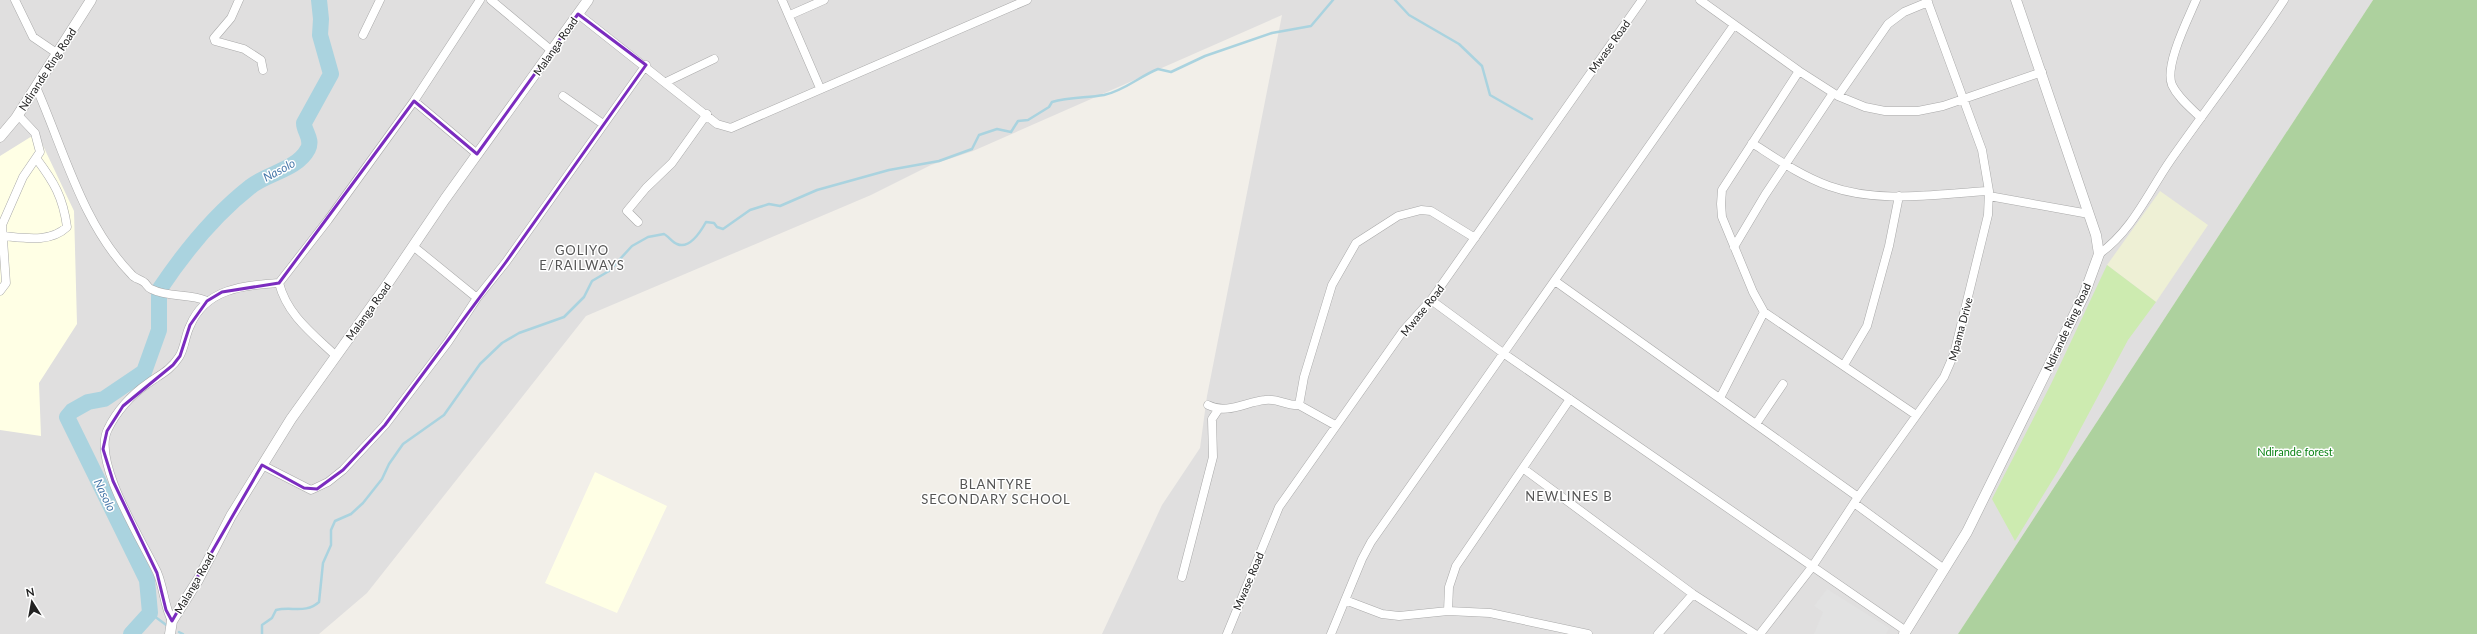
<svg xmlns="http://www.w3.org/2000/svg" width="2477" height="634" font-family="Lato,sans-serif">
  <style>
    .residential { fill: #e0dfdf }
    .education { fill: #ffffe5 }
    .farmland { fill: #eef0d5 }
    .grass { fill: #cdebb0 }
    .forest { fill: #add19e }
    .parking { fill: #e2e2e2 }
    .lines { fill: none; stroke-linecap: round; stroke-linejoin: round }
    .stream { stroke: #aad3df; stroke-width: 2.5 }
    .river { stroke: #aad3df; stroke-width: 16 }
    .minor-casing { stroke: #a9a9a9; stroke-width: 9 }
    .tertiary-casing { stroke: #a9a9a9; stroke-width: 11 }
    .minor { stroke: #fff; stroke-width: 8 }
    .tertiary { stroke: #fff; stroke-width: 10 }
    .marked { fill: none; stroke: #7b2cbf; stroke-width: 3; stroke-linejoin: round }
    .labels { text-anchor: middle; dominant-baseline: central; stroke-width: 3; stroke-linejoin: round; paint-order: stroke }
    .street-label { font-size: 11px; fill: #222; stroke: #fff }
    .park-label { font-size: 11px; fill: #0c8416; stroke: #fff }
    .water-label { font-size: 12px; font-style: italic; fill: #4a7aab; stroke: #fff }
    .quarter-label { font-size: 13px; letter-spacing: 1px; fill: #555; stroke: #fff }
  </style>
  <rect width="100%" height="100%" fill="#f2efe9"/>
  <path class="residential" d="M0 0H2373L1958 634H1102L1162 505 1200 448 1207 396 1282 15 973 151 931 165 871 195 586 316 367 593 319 634H0Z"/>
  <path class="education" d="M37 133 74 211 77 324 39 383 41 436 0 430V156Z
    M595 472 667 506 617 613 545 583Z"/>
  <path class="farmland" d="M2160 191 2208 225 2156 302 2107 265Z"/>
  <path class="grass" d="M2107 265 2156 302 2128 340 2058 471 2015 541 1992 499 2051 384Z"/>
  <path class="forest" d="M2373 0H2477V634H1958Z"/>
  <path class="parking" d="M1827 589 1889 628 1886 634H1814L1823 612 1814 606Z"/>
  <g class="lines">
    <path class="stream" d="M1395 0 1409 15 1459 44 1482 66 1490 95 1532 119
      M150 613 169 627
      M179 632 183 634
      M262 634V625L272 618 276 610C291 606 306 614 319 602L323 563 331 545V530L335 521 351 514 363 503 382 479 389 464 403 444 444 415 480 364 502 343 519 333 564 317 584 297 592 281 609 271 632 246 648 237 664 234C668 236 673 243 677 244 690 250 701 231 706 222L714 223 717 227 723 229 750 210 769 204 780 206 817 190 889 170 939 161 972 149 979 135 997 129 1011 132 1018 121 1028 120 1049 107 1052 102C1069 97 1087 98 1104 95 1124 91 1140 76 1158 69L1171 72 1205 56 1272 33 1311 26 1333 0"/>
    <path class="river" d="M159 290C185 251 213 216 250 187 267 173 297 170 308 149 313 139 304 132 304 123L331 74 320 35 321 19 319 0
      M131 634 150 613 147 580 67 417 72 411 88 402 104 399 144 372 159 330V293"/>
    <g class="minor-casing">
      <path id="minor" d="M15 0 33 37 58 54
        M239 0 231 18 214 38 215 41 244 49 261 60 263 70
        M491 0 552 51
        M782 0 820 88
        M1700 0 1799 71 1838 96 1865 107 1885 111H1918L1943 106 2042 72
        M2196 0C2188 19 2164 66 2172 85 2178 98 2191 108 2201 118
        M578 14 717 124 731 128 1027 0
        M790 15 824 0
        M363 35 380 0
        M1799 71 1722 190 1721 204 1722 217 1753 292 1764 312 1916 415
        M666 82 714 59
        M36 87C64 150 82 224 132 275 135 279 141 279 145 283 147 285 148 288 151 289 169 298 189 293 207 301
        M563 96 603 124
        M1838 96 1888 24 1904 12 1928 2
        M414 101 477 154
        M1752 143C1777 159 1801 176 1829 186 1879 204 1936 194 1989 191
        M1989 196 2089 214
        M638 222 627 211 646 188 672 163 707 114
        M3 236C25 238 50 243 67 227 63 197 54 182 36 158
        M413 246 477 298
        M1734 247 1765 195 1833 93
        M2099 254C2132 231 2148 193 2170 161 2208 107 2248 55 2284 0
        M1555 281 1858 497
        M0 291 6 283 2 225 23 177 40 152 35 133 18 115
        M1431 300 1503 353 1906 631
        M336 356C313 334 287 315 279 283L328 220 414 101 480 0
        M1844 365 1867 326 1889 246 1899 196
        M1720 398 1764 312
        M1208 405C1228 415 1245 402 1265 400 1277 398 1287 406 1299 405
        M1756 424 1783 384
        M1335 425 1299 405 1304 377 1332 285 1356 243 1398 216 1421 210 1431 211 1475 238
        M262 465 311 490 328 482 343 470 385 425 448 342 477 298 506 262 646 65
        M1524 469 1693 594 1755 634
        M1854 503 1944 569
        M1182 577 1213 457 1212 419 1218 410
        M1345 600 1382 614 1399 616 1448 611 1490 613 1588 634
        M1448 611 1449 587 1456 566 1570 399
        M172 621C164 606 164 588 157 572 143 542 91 461 108 429 116 412 131 395 147 384 159 375 170 371 179 357 185 348 185 335 190 326 205 289 243 285 279 283
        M1227 634 1279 507 1403 331 1431 300 1642 0
        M1331 634 1362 559 1371 542 1734 25
        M1658 634 1693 594
        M1760 634 1812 567 1858 497 1944 377 1954 354 1988 215 1989 191 1982 150 1927 0"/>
    </g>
    <g class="tertiary-casing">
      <path id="tertiary" d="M0 137 16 118 91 0
        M170 634 172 621 198 580 231 516 291 419 384 289 445 199 588 0
        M1904 634 1967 532 2084 295 2099 254 2096 235 2016 0"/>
    </g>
    <use href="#minor" class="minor"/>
    <use href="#tertiary" class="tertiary"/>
  </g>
  <path class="marked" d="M578 14 646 65 506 262 385 425 343 470 317 489 304 488 262 465 172 621 166 610 157 573 113 481 103 449 107 431 123 406 173 365 180 356 190 325 207 301 222 292 279 283 414 101 477 154Z"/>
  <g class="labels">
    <g class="street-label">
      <text transform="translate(555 46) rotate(-55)">Malanga Road</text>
      <text transform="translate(1609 46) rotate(-54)">Mwase Road</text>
      <text transform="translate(47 69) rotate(-57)">Ndirande Ring Road</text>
      <text transform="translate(1422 310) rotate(-51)">Mwase Road</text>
      <text transform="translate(368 311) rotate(-54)">Malanga Road</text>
      <text transform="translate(2067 327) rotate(-65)">Ndirande Ring Road</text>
      <text transform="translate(1960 329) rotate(-75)">Mpama Drive</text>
      <text transform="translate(1248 581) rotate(-67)">Mwase Road</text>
      <text transform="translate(194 583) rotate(-60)">Malanga Road</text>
    </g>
    <g class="park-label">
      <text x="2295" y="451">Ndirande forest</text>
    </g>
    <g class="water-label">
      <text transform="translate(279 170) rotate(-28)">Nasolo</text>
      <text transform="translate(105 495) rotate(64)">Nasolo</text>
    </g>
    <g class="quarter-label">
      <text x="582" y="250">GOLIYO<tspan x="582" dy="15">E/RAILWAYS</tspan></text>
      <text x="996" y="484">BLANTYRE<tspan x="996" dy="15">SECONDARY SCHOOL</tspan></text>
      <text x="1569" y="496">NEWLINES B</text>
    </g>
  </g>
  <g transform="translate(32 602) rotate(349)" stroke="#ffffff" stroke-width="3" paint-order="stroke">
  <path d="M0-3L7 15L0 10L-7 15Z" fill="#222222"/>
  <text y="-6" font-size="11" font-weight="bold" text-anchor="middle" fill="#222222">N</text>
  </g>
</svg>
